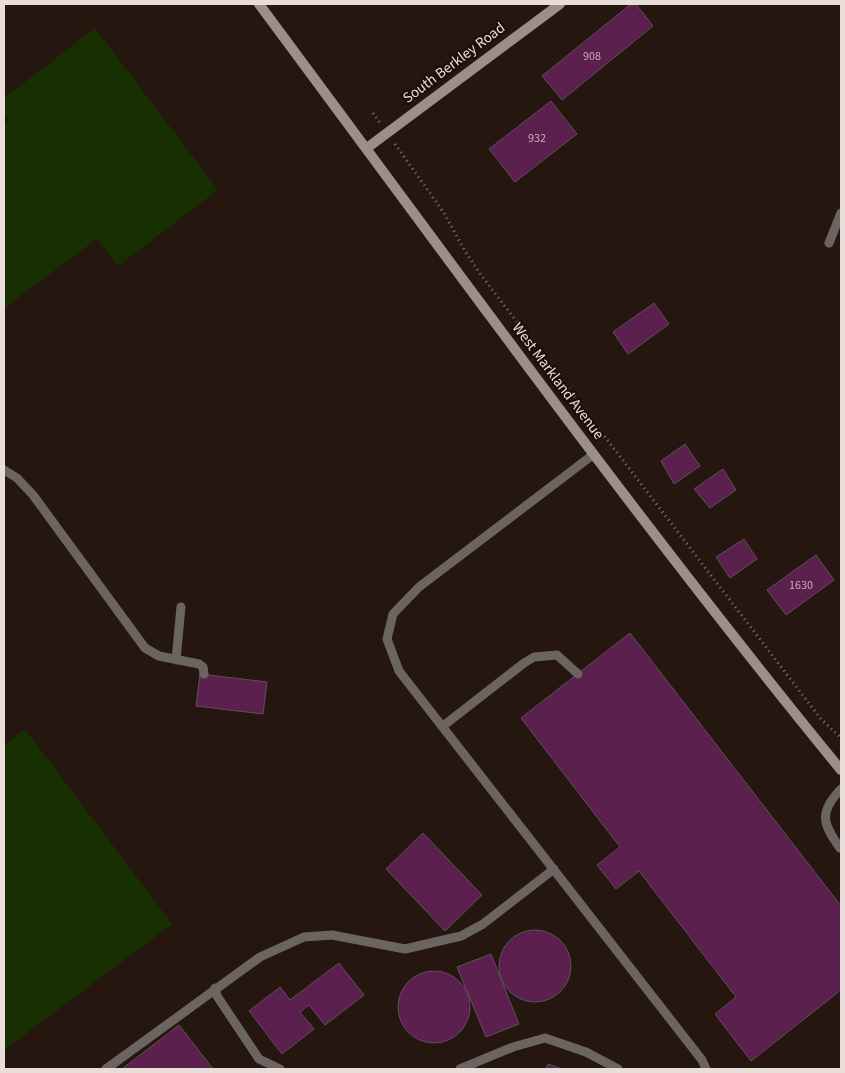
<svg xmlns="http://www.w3.org/2000/svg" width="845" height="1073" font-family="'Source Sans 3',sans-serif">
  <style>
    .green { fill: #172f01 }
    .building { fill: #5c204f; stroke: #5f4f5a }
    .lines { fill: none; stroke-linecap: round; stroke-linejoin: round }
    .path { stroke: #847871; stroke-width: 3; stroke-dasharray: 1 4; stroke-linecap: butt }
    .lane { stroke: #6c6460; stroke-width: 9 }
    .secondary { stroke: #9c8f88; stroke-width: 10 }
    .labels { text-anchor: middle; dominant-baseline: central; stroke-width: 4.5; stroke-linejoin: round; paint-order: stroke }
    .number-label { font-size: 12px; fill: #c5aeb6 }
    .street-label { font-size: 15px; fill: #e8ddd8; stroke: #1b0e07 }
  </style>
  <rect width="100%" height="100%" fill="#251710"/>
  <path class="green" d="M95 28 218 190 118 266 97 239 4 308V124L9 120 4 114V98Z
    M25 729 172 924 4 1050V745Z"/>
  <path class="building" d="M631 4H636L653 26 562 100 542 76Z
    M551 101 577 134 515 182 489 149Z
    M654 303 669 324 628 354 613 332Z
    M685 444 700 466 674 484 661 461Z
    M723 469 736 490 710 508 694 489Z
    M744 539 757 559 730 578 716 557Z
    M816 555 834 580 786 615 767 590Z
    M630 633 841 906V990L751 1061 715 1014 736 997 639 871 616 889 597 865 620 847 521 718Z
    M200 674 267 682 263 714 196 706Z
    M423 833 482 895 445 931 386 869Z
    M499 966a36 36 0 1 1 72 0a36 36 0 1 1-72 0Z
    M491 954 519 1024 486 1037 457 967Z
    M339 963 364 995 325 1025 309 1005 300 1012 314 1029 282 1054 249 1011 280 987 290 1000Z
    M398 1007a36 36 0 1 1 72 0a36 36 0 1 1-72 0Z
    M179 1025 213 1069H122Z
    M548 1064 562 1069H546Z"/>
  <g class="lines">
    <path class="path" d="M373 113 380 123
      M395 144 444 213 465 251 481 275 821 719 841 738"/>
    <path class="lane" d="M829 243 841 213
      M594 454 419 587 393 614 387 639 399 671 702 1060 706 1069
      M4 470 17 478 33 495 145 648 159 656 199 664 203 667 204 674
      M176 660 181 607
      M443 726 524 663 534 657 557 655 578 674
      M840 848C822 823 819 812 841 789
      M215 988 217 996 259 1059 280 1069
      M106 1069 260 957 304 937 332 935 405 949 461 936 483 924 554 869
      M460 1069 513 1047 545 1038 586 1052 618 1069"/>
    <path class="secondary" d="M259 4C450 261 638 522 841 770
      M367 148 560 4"/>
  </g>
  <g class="labels">
    <g class="number-label">
      <text x="592" y="56">908</text>
      <text x="537" y="138">932</text>
      <text x="801" y="585">1630</text>
    </g>
    <g class="street-label">
      <text transform="translate(454 63) rotate(-37)">South Berkley Road</text>
      <text transform="translate(558 381) rotate(53)">West Markland Avenue</text>
    </g>
  </g>
  <rect width="845" height="1073" fill="none" stroke="#e8ddd8" stroke-width="10"/>
</svg>
